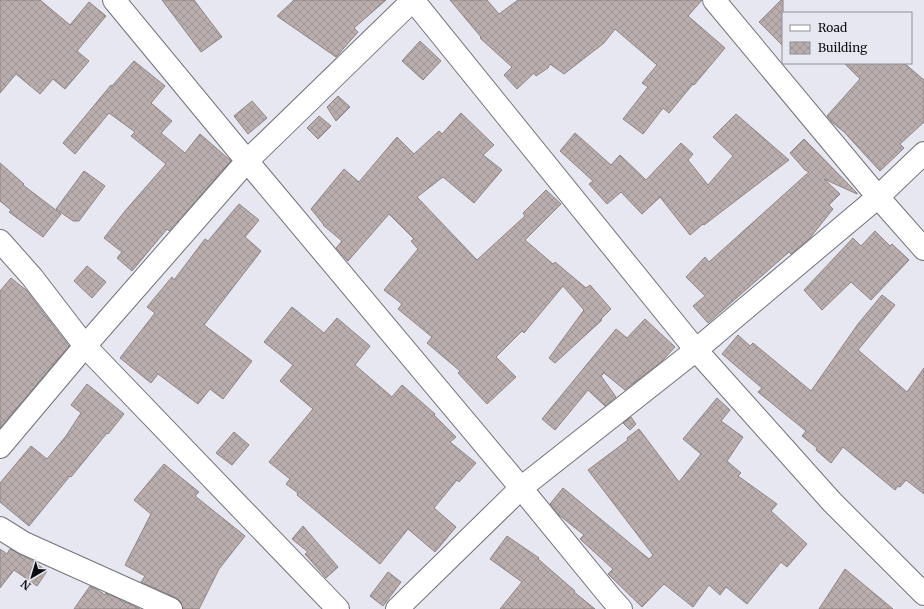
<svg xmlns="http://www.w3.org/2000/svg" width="924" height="609" font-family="Merriweather,serif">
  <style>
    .building { fill: url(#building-cross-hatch); stroke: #8f8483 }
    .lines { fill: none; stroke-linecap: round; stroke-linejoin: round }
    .minor-casing { stroke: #71727a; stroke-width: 24 }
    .minor { stroke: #fff; stroke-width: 22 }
  </style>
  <defs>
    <pattern id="building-cross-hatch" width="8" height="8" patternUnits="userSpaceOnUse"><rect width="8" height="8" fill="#b9aead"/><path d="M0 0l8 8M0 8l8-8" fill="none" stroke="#9e9494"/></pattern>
  </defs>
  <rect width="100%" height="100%" fill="#e6e7f0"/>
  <path class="building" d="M0 0H40L70 25 89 2 106 16 77 51 89 61 65 89 53 79 40 94 16 74 0 93Z
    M162 0H194L222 37 201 52Z
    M294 0H386L354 28 358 32 336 57 277 16Z
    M450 0H487L499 14 518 0H702L688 16 725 48 694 85 693 84 669 113 663 108 643 134 623 119 648 87 642 83 657 65 615 29 604 43 564 74 550 64 548 68 536 76 534 73 517 89 504 75 512 67 480 38 481 37Z
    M781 0H783V46L759 22Z
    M420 41 441 61 423 80 402 61Z
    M134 61 165 86 151 103 172 121 161 133 185 153 200 134 231 161 169 231 167 229 132 271 117 258 122 252 104 238 125 211 166 164 131 136 135 132 109 113 75 154 63 143 111 85 112 86Z
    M844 63H904L924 80V122L900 144 904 148 880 171 844 132 832 122 827 116 860 79Z
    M338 96 350 107 336 121 327 107Z
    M252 101 267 118 248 134 234 116Z
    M461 113 494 145 483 155 502 170 474 203 443 177 417 197 477 260 525 216 523 213 546 190 561 204 525 240 553 264 555 262 586 288 590 285 611 309 601 319 602 320 555 363 549 358 584 310 563 286 524 333 522 331 496 357 516 377 487 404 458 373 460 371 427 343 432 337 398 309 402 304 384 290 418 249 411 241 414 239 389 214 348 261 336 248 342 241 323 225H324L311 209 344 169 359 182 397 137 414 154 439 131 442 134Z
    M736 114 789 160 704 225 703 224 690 235 660 197 642 214 621 192 607 204 589 184 593 181 560 151 575 133 611 165 620 155 646 180 681 143 693 154 688 160 708 185 733 156 713 137Z
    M319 116 331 126 318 139 307 128Z
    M804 139 857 193V194L824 179 840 194 829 205 833 209 809 239 791 254 789 252 708 323 693 306 705 296 686 277 705 257 709 262 809 172 805 170 790 153Z
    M0 163 24 184 23 185 61 214 43 237 9 212 11 210 0 201Z
    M84 171 105 186 79 221H73L56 209Z
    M239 204 259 220 245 237 261 251 204 325 252 361 223 399 210 389 198 404 158 374 151 383 120 358 155 313 147 307 172 277 174 280 205 239 208 241Z
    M875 231 890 246 892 244 909 260 871 300 851 282 822 310 804 290 853 238 861 246Z
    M87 266 106 282 92 298 74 281Z
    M11 278 26 290 69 346 0 428V291Z
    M882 295 895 305 858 350 907 392 924 368V494L906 480 900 487 898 486 895 490 843 447 831 463 816 450 817 448 802 436 806 431 758 392 762 388 722 354 738 335 750 346 753 343 811 391 858 324Z
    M292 307 324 333 337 318 370 346 355 365 392 397 402 385 435 414 434 415 456 437 450 442 476 463 459 482 457 480 434 508 456 527 435 552 408 529 380 564 297 495 298 493 286 484 290 479 269 462 313 409 280 381 293 365 264 342Z
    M645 319 675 347 662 361 625 390 604 373 601 376 616 397 605 406 588 390 555 430 542 419 616 329 627 338Z
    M87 384 124 414 108 434 107 433 71 477 70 476 29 526 0 502V483L31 446 47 459 66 436 81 413 71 405Z
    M717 398 730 410 721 421 743 437 727 461 741 473 738 476 777 504 771 511 807 544 787 567 781 562 747 604 726 587 720 595 709 585 693 607 664 584 642 607 608 574 613 569 580 539 584 535 559 515 550 504 563 488 649 559 653 555 588 470 628 440 627 438 639 429 679 482 701 454 683 439Z
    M631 417 636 424 630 430 623 423Z
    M234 432 249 445 232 465 216 453Z
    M164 464 199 492 195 496 245 536 219 569 199 609H183L181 602 176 598 141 582 145 576 125 565 151 514 134 500Z
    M303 526 338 567 326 578 305 554 308 552 292 539Z
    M507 536 539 558 538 559 575 591 574 592 595 609H500L522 582 490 559Z
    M0 549 7 554 10 549 30 559 47 571 37 586 14 570 0 588Z
    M845 569 893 609H819Z
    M388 572 401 582 383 606 370 596Z
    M90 586 98 590 105 595 106 593 140 609H74Z"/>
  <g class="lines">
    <g class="minor-casing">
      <path id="minor" d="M114 0 247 161 521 488 611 598 621 609
        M413 0 696 350 832 502 924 594
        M714 0 878 197 924 249
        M0 241 32 277 85 346 338 609
        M0 447 85 346 247 161 413 0
        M0 528 24 543 171 609
        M397 609 521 488 696 350 878 197 924 153"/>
    </g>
    <use href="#minor" class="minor"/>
  </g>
  <rect x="782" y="12" width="130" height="52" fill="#e6e7f0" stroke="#8f9096"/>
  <rect x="790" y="25" width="20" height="6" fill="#ffffff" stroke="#8f9096"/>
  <text x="818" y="32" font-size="12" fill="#0d0d10">Road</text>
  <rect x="790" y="42" width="20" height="12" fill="url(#building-cross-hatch)" stroke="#8f9096"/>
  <text x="818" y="52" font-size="12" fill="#0d0d10">Building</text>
  <g transform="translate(32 577) rotate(218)" stroke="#e6e7f0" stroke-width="3" paint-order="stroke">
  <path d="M0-3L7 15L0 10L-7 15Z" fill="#0d0d10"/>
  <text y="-6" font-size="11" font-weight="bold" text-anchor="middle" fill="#0d0d10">N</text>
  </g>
</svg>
